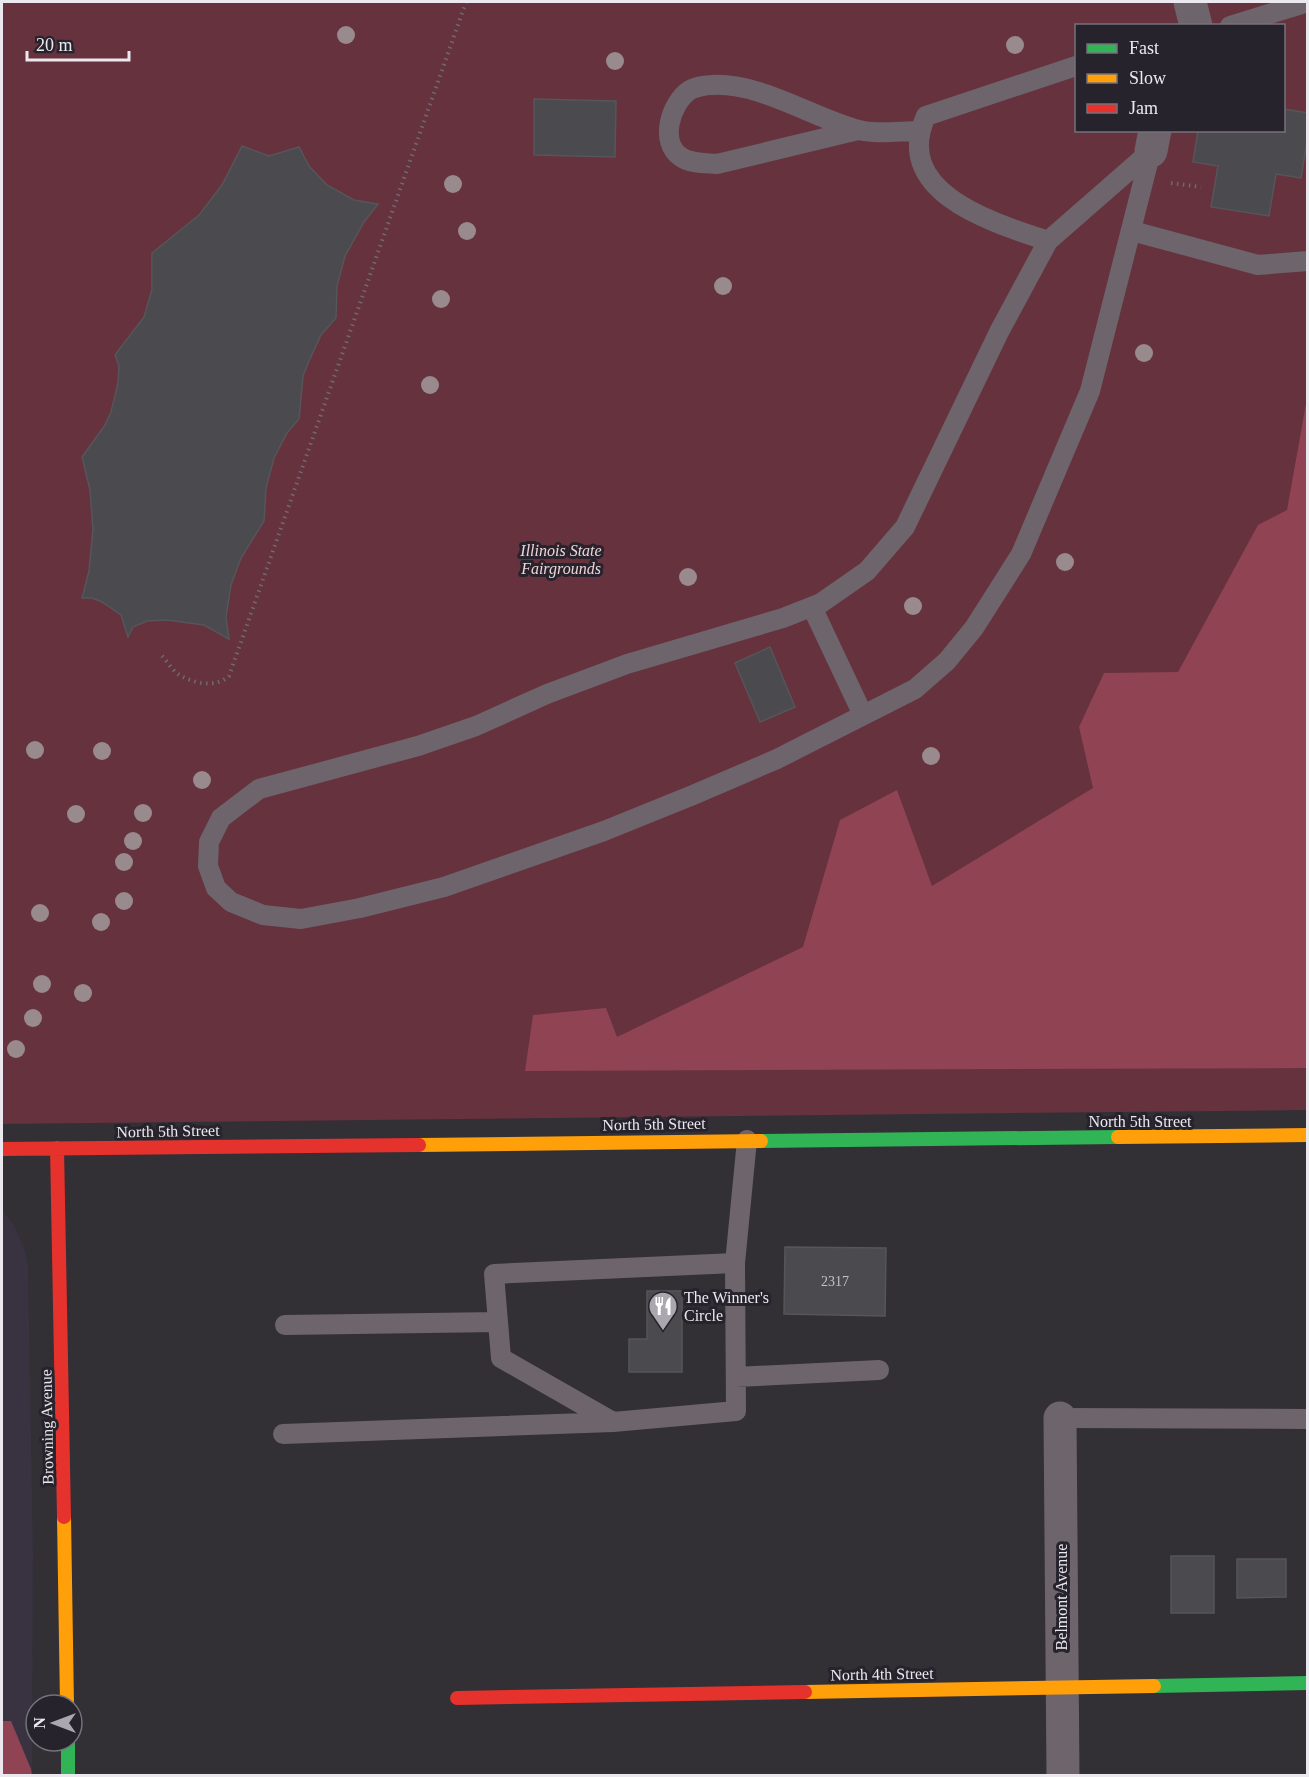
<svg xmlns="http://www.w3.org/2000/svg" width="1309" height="1777" font-family="Georgia,serif">
  <style>
    .built { fill: #383241 }
    .green { fill: #66323e; fill-rule: evenodd }
    .forest { fill: #8f4353 }
    .building { fill: #4b4a4f; stroke: #56555a; stroke-width: 1.5 }
    .lines { fill: none; stroke-linecap: round; stroke-linejoin: round }
    .path { stroke: #6e6a6f; stroke-width: 4; stroke-dasharray: 1.5 4.5; stroke-linecap: butt }
    .lane { stroke: #6e646c; stroke-width: 20 }
    .street { stroke: #6e646c; stroke-width: 33 }
    .fast { stroke: #30b455; stroke-width: 14 }
    .slow { stroke: #ff9f0a; stroke-width: 14 }
    .jam { stroke: #e5322d; stroke-width: 14 }
    .tree { fill: #998a8e }
    .labels { text-anchor: middle; dominant-baseline: central; stroke-width: 6; stroke-linejoin: round; paint-order: stroke }
    .number-label { font-size: 14px; fill: #c3c0c7 }
    .park-label { font-size: 16px; font-style: italic; fill: #eed4d7; stroke: #27232d }
    .street-label { font-size: 16px; fill: #ebe8ef; stroke: #27232d }
    .poi-label { font-size: 16px; fill: #ebe8ef; stroke: #27232d; text-anchor: start }
  </style>
  <rect width="100%" height="100%" fill="#322f35"/>
  <path class="built" d="M2 1210 13 1224 24 1247 28 1264 33 1552 32 1775H2Z"/>
  <path class="green" d="M2 2H1307V1110L2 1124ZM1076 26H1284V130H1076Z"/>
  <path class="forest" d="M1307 398V1068L525 1071 533 1015 606 1008 617 1037 803 947 840 820 897 790 932 886 1093 788 1079 727 1104 673 1178 672 1258 525 1287 510Z
    M2 1721H11L31 1769 32 1775H2Z"/>
  <path class="building" d="M534 99 616 101 615 157 534 155Z
    M1284 109 1308 113V136L1301 178 1276 174 1269 216 1211 207 1218 166 1193 162 1198 130H1284Z
    M242 146 269 156 299 147 309 166 327 185 354 200 378 204 364 222 345 256 337 286 336 318 321 335 309 361 303 376 299 419 287 433 274 458 266 488 264 521 241 558 231 585 226 617 229 639 204 625 167 620 147 621 133 627 128 637 121 615 102 602 92 598H82L89 571 93 529 90 490 82 457 105 425 111 412 118 383 119 366 115 355 144 317 152 289V253L199 215 222 185Z
    M770 647 795 707 760 722 735 663Z
    M785 1247 886 1248 885 1316 784 1314Z
    M647 1291H682V1372H629V1339H647Z
    M1171 1556H1214V1613H1171Z
    M1237 1559H1286V1597L1237 1598Z"/>
  <g class="lines">
    <path class="path" d="M1171 183 1201 187
      M162 656C167 661 172 670 178 674 193 684 216 688 229 676L466 2"/>
    <path class="lane" d="M1230 26 1308 2
      M858 130 717 164C706 163 691 164 681 157 659 143 670 103 690 90 695 87 706 85 712 85 758 82 810 116 855 129 874 135 899 131 919 131
      M1151 151 1090 391 1021 554 974 628 947 661 915 689 777 759 693 795 604 831 444 887 360 908 301 919 263 915 231 902 216 888 208 866 209 842 221 818 259 789 418 746 476 726 547 694 627 664 783 618 821 603 867 571 905 527 999 332 1048 241Z
      M1132 231 1258 265 1308 261
      M1048 241C994 223 891 193 926 116L1076 66
      M812 607 863 715
      M735 1263 736 1411 613 1422 501 1358 494 1274 735 1263 747 1140
      M285 1325 498 1322
      M736 1377 879 1370
      M1060 1418 1308 1419
      M283 1434 613 1422"/>
    <path class="street" d="M1190 2 1196 26
      M1151 151 1155 130
      M1060 1418 1063 1776"/>
    <path class="fast" d="M761 1141 1118 1137
      M1154 1686 1308 1683
      M68 1741V1776"/>
    <path class="slow" d="M1118 1137 1308 1135
      M419 1145 761 1141
      M64 1517 67 1705
      M805 1692 1154 1686"/>
    <path class="jam" d="M57 1148 64 1517
      M2 1149 419 1145
      M457 1698 805 1692"/>
  </g>
  <g class="tree">
    <circle cx="346" cy="35" r="9"/>
    <circle cx="1015" cy="45" r="9"/>
    <circle cx="615" cy="61" r="9"/>
    <circle cx="453" cy="184" r="9"/>
    <circle cx="467" cy="231" r="9"/>
    <circle cx="723" cy="286" r="9"/>
    <circle cx="441" cy="299" r="9"/>
    <circle cx="1144" cy="353" r="9"/>
    <circle cx="430" cy="385" r="9"/>
    <circle cx="1065" cy="562" r="9"/>
    <circle cx="688" cy="577" r="9"/>
    <circle cx="913" cy="606" r="9"/>
    <circle cx="35" cy="750" r="9"/>
    <circle cx="102" cy="751" r="9"/>
    <circle cx="931" cy="756" r="9"/>
    <circle cx="202" cy="780" r="9"/>
    <circle cx="143" cy="813" r="9"/>
    <circle cx="76" cy="814" r="9"/>
    <circle cx="133" cy="841" r="9"/>
    <circle cx="124" cy="862" r="9"/>
    <circle cx="124" cy="901" r="9"/>
    <circle cx="40" cy="913" r="9"/>
    <circle cx="101" cy="922" r="9"/>
    <circle cx="42" cy="984" r="9"/>
    <circle cx="83" cy="993" r="9"/>
    <circle cx="33" cy="1018" r="9"/>
    <circle cx="16" cy="1049" r="9"/>
  </g>
  <defs>
    <g id="restaurant-pin" transform="scale(1.5)"><path d="M0 17L-7.5 6A9.5 9.5 0 1 1 7.5 6Z" fill="#aaa7ae" stroke="#27232d"/><path d="M-5-6h1v4h1v-4h1v4h1v-4h1v5L-1.5 .5V6h-2V.5L-5-1ZM5-6V6H3V1.5H1.5Q1.5-4 5-6Z" fill="#fff"/></g>
  </defs>
  <g fill-rule="evenodd">
    <use href="#restaurant-pin" x="663" y="1306"/>
  </g>
  <g class="labels">
    <g class="number-label">
      <text x="835" y="1281">2317</text>
    </g>
    <g class="park-label">
      <text x="561" y="550">Illinois State<tspan x="561" dy="18">Fairgrounds</tspan></text>
    </g>
    <g class="street-label">
      <text x="1140" y="1121">North 5th Street</text>
      <text transform="translate(654 1124) rotate(-1)">North 5th Street</text>
      <text transform="translate(168 1131) rotate(-1)">North 5th Street</text>
      <text transform="translate(47 1427) rotate(-91)">Browning Avenue</text>
      <text transform="translate(1061 1597) rotate(-90)">Belmont Avenue</text>
      <text transform="translate(882 1674) rotate(-1)">North 4th Street</text>
    </g>
    <g class="poi-label">
      <text x="684" y="1297">The Winner's<tspan x="684" dy="18">Circle</tspan></text>
    </g>
  </g>
  <rect width="1309" height="1777" fill="none" stroke="#ebe8ef" stroke-width="6"/>
  <rect x="1075" y="24" width="210" height="108" fill="#27232d" stroke="#75727b" stroke-width="1.5"/>
  <rect x="1087" y="44" width="30" height="9" fill="#30b455" stroke="#75727b" stroke-width="1.5"/>
  <text x="1129" y="54" font-size="18" fill="#ebe8ef">Fast</text>
  <rect x="1087" y="74" width="30" height="9" fill="#ff9f0a" stroke="#75727b" stroke-width="1.5"/>
  <text x="1129" y="84" font-size="18" fill="#ebe8ef">Slow</text>
  <rect x="1087" y="104" width="30" height="9" fill="#e5322d" stroke="#75727b" stroke-width="1.5"/>
  <text x="1129" y="114" font-size="18" fill="#ebe8ef">Jam</text>
  <g transform="translate(54 1723) rotate(270)"><circle r="28" fill="#27232d" stroke="#75727b" stroke-width="1.5"/>
  <path d="M0-4.5L10 22L0 15L-10 22Z" fill="#aaa7ae"/>
  <text y="-9" font-size="16" font-weight="bold" text-anchor="middle" fill="#ebe8ef">N</text>
  </g>
  <path d="M27 51v9h102v-9" fill="none" stroke="#ebe8ef" stroke-width="3"/>
  <text x="36" y="51" font-size="18" fill="#ebe8ef" stroke="#27232d" stroke-width="4.5" paint-order="stroke">20 m</text>
</svg>
